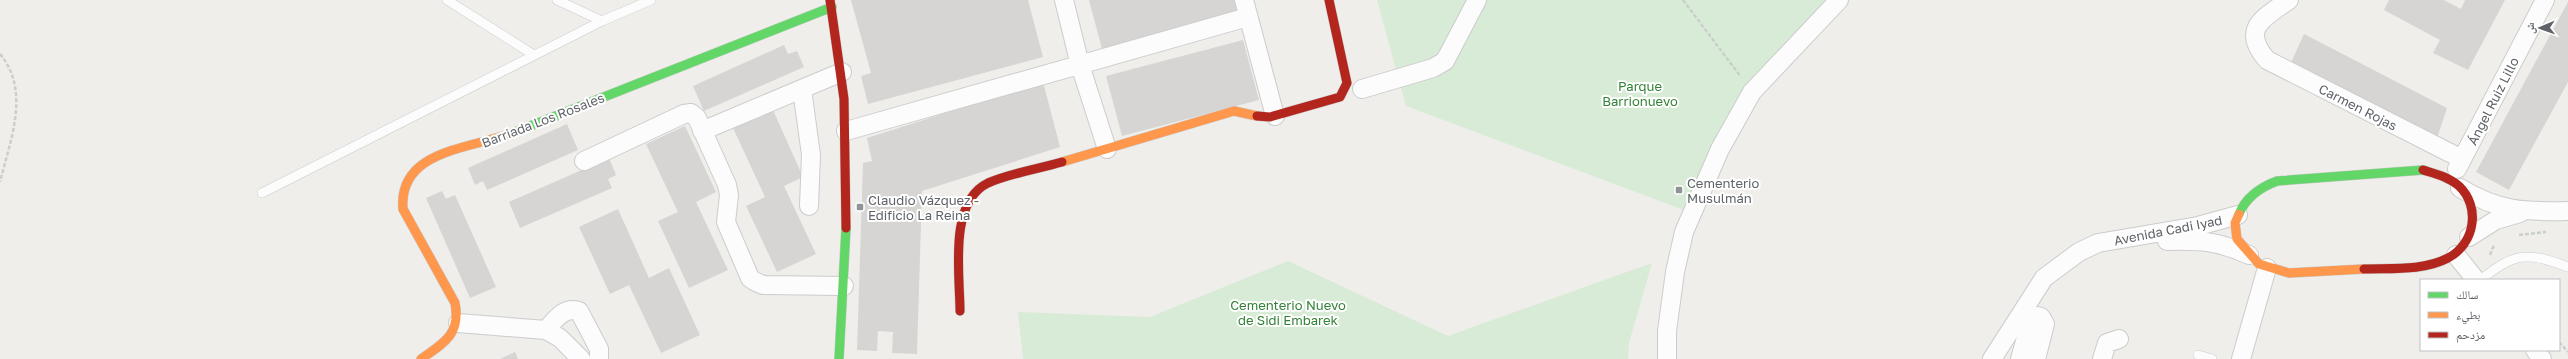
<svg xmlns="http://www.w3.org/2000/svg" width="2568" height="359" font-family="'Golos Text','Noto Naskh Arabic',sans-serif">
  <style>
    .green { fill: #d8ebd6 }
    .building { fill: #d6d5d3 }
    .lines { fill: none; stroke-linecap: round; stroke-linejoin: round }
    .lane-casing { stroke: #cbcccc; stroke-width: 10 }
    .street-casing { stroke: #cbcccc; stroke-width: 20 }
    .fast-casing { stroke: #cacacb; stroke-width: 10 }
    .slow-casing { stroke: #cacacb; stroke-width: 10 }
    .jam-casing { stroke: #cacacb; stroke-width: 10 }
    .path { stroke: #cacfcc; stroke-width: 2.5; stroke-dasharray: 4 2; stroke-linecap: butt }
    .lane { stroke: #fdfcfc; stroke-width: 9 }
    .street { stroke: #fdfcfc; stroke-width: 18 }
    .fast { stroke: #63d668; stroke-width: 9 }
    .slow { stroke: #ff974d; stroke-width: 9 }
    .jam { stroke: #b3261e; stroke-width: 9 }
    .poi-dot { fill: #919496; stroke: #fff; stroke-width: 1.5 }
    .labels { text-anchor: middle; dominant-baseline: central; stroke-width: 4; stroke-linejoin: round; paint-order: stroke }
    .park-label { font-size: 13px; fill: #348238; stroke: #fff }
    .street-label { font-size: 13px; fill: #5f6368; stroke: #fff }
    .poi-label { font-size: 13px; fill: #5f6368; stroke: #fff; text-anchor: start }
  </style>
  <rect width="100%" height="100%" fill="#efeeea"/>
  <path class="green" d="M1377 0H1833L1771 66 1692 213 1406 106Z
    M1288 261 1448 336 1652 263 1629 343 1628 359H1023L1018 312 1150 317Z"/>
  <path class="building" d="M851 0H1028L1043 57 868 104 861 76 871 73Z
    M1089 0H1235L1238 13 1102 49Z
    M2389 0H2444L2461 9 2465 0H2505L2468 70 2433 53 2440 40 2384 10Z
    M2568 2V82L2509 190 2476 172Z
    M2304 34 2447 108 2436 141 2289 67Z
    M1243 40 1259 100 1122 136 1106 76Z
    M784 45 788 54 797 51 804 67 704 111 693 86Z
    M1043 82 1060 147 922 191 917 354 892 353 893 332 878 331 877 351 857 350 863 163 872 161 867 138Z
    M773 110 803 177 784 186 816 254 777 272 746 206 765 197 733 128Z
    M567 124 578 150 487 190 483 181 475 185 468 168Z
    M685 126 716 192 696 202 728 270 689 288 658 221 678 212 646 144Z
    M609 158 616 175 608 179 612 188 520 228 509 202Z
    M442 191 446 199 455 195 496 287 470 298 426 198Z
    M618 209 649 278 669 268 700 335 661 353 629 285 610 294 579 227Z
    M515 352 518 359H500Z"/>
  <g class="lines">
    <g class="lane-casing">
      <path id="lane" d="M447 0 534 55
        M557 0 602 21
        M262 193 602 21 651 0
        M2480 280C2515 253 2525 251 2568 267
        M2198 355 2212 359"/>
    </g>
    <g class="street-casing">
      <path id="street" d="M1064 0 1080 65 1107 149
        M1244 0 1275 116
        M2289 0C2263 18 2240 29 2267 60L2462 159
        M802 89 811 155 809 206
        M1362 89 1433 68 1445 61 1477 0
        M702 131 842 72
        M846 131 1248 17
        M584 161 684 114 691 113 697 118 727 185 729 195 726 222 750 278 754 281 763 285 844 286
        M2457 169 2545 0
        M2460 188C2498 211 2524 212 2568 211
        M2469 237 2496 220 2520 213
        M2167 241C2200 240 2218 241 2249 255
        M2456 255 2476 280
        M458 323 546 330 560 338 581 359
        M546 330C555 320 564 306 579 311L599 349V359
        M2535 350 2542 359
        M1667 359V331L1675 272 1684 232 1720 149 1752 92 1839 0
        M1992 359 2044 278 2079 252 2098 243 2198 226 2238 215
        M2020 359 2031 320 2037 316 2041 317 2045 324 2036 359
        M2102 359 2107 343 2119 339
        M2241 359 2267 268"/>
    </g>
    <g class="fast-casing">
      <path id="fast" d="M515 132 832 7
        M2239 214C2246 197 2261 187 2277 181L2423 170
        M839 359 846 228"/>
    </g>
    <g class="slow-casing">
      <path id="slow" d="M1062 162 1234 111 1257 116
        M2239 214 2235 223 2237 239 2259 264 2289 273 2364 269
        M421 359C444 343 461 334 455 303L403 209C398 149 472 149 515 132"/>
    </g>
    <g class="jam-casing">
      <path id="jam" d="M830 0 844 99 846 228
        M1257 116 1270 117 1340 97 1347 83 1329 0
        M2364 269C2392 268 2423 271 2448 258 2475 244 2481 207 2459 186 2449 177 2436 174 2423 170
        M960 311C960 275 948 202 988 183 1011 173 1038 169 1062 162"/>
    </g>
    <path class="path" d="M1683 0 1741 77
      M0 54C31 91 10 141 0 182
      M2519 235 2546 232
      M2490 255 2494 245
      M2559 342 2568 352"/>
    <use href="#lane" class="lane"/>
    <use href="#street" class="street"/>
    <use href="#fast" class="fast"/>
    <use href="#slow" class="slow"/>
    <use href="#jam" class="jam"/>
  </g>
  <g class="poi-dot">
    <rect x="1675" y="186" width="8" height="8" rx="2"/>
    <rect x="856" y="203" width="8" height="8" rx="2"/>
  </g>
  <g class="labels">
    <g class="park-label">
      <text x="1640" y="86">Parque<tspan x="1640" dy="15">Barrionuevo</tspan></text>
      <text x="1288" y="305">Cementerio Nuevo<tspan x="1288" dy="15">de Sidi Embarek</tspan></text>
    </g>
    <g class="street-label">
      <text transform="translate(2493 101) rotate(-63)">Ángel Ruiz Lillo</text>
      <text transform="translate(2358 107) rotate(27)">Carmen Rojas</text>
      <text transform="translate(543 120) rotate(-21)">Barriada Los Rosales</text>
      <text transform="translate(2168 230) rotate(-11)">Avenida Cadi Iyad</text>
    </g>
    <g class="poi-label">
      <text x="1687" y="183">Cementerio<tspan x="1687" dy="15">Musulmán</tspan></text>
      <text x="868" y="200">Claudio Vázquez -<tspan x="868" dy="15">Edificio La Reina</tspan></text>
    </g>
  </g>
  <rect x="2420" y="279" width="140" height="72" fill="#ffffff" stroke="#bfc1c3"/>
  <rect x="2428" y="292" width="20" height="6" fill="#63d668" stroke="#bfc1c3"/>
  <text x="2456" y="299" font-size="12" fill="#5f6368">سالك</text>
  <rect x="2428" y="312" width="20" height="6" fill="#ff974d" stroke="#bfc1c3"/>
  <text x="2456" y="319" font-size="12" fill="#5f6368">بطيء</text>
  <rect x="2428" y="332" width="20" height="6" fill="#b3261e" stroke="#bfc1c3"/>
  <text x="2456" y="339" font-size="12" fill="#5f6368">مزدحم</text>
  <g transform="translate(2540 28) rotate(268)" stroke="#ffffff" stroke-width="3" paint-order="stroke">
  <path d="M0-3L7 15L0 10L-7 15Z" fill="#5f6368"/>
  <text y="-6" font-size="11" font-weight="bold" text-anchor="middle" fill="#5f6368">ش</text>
  </g>
</svg>
